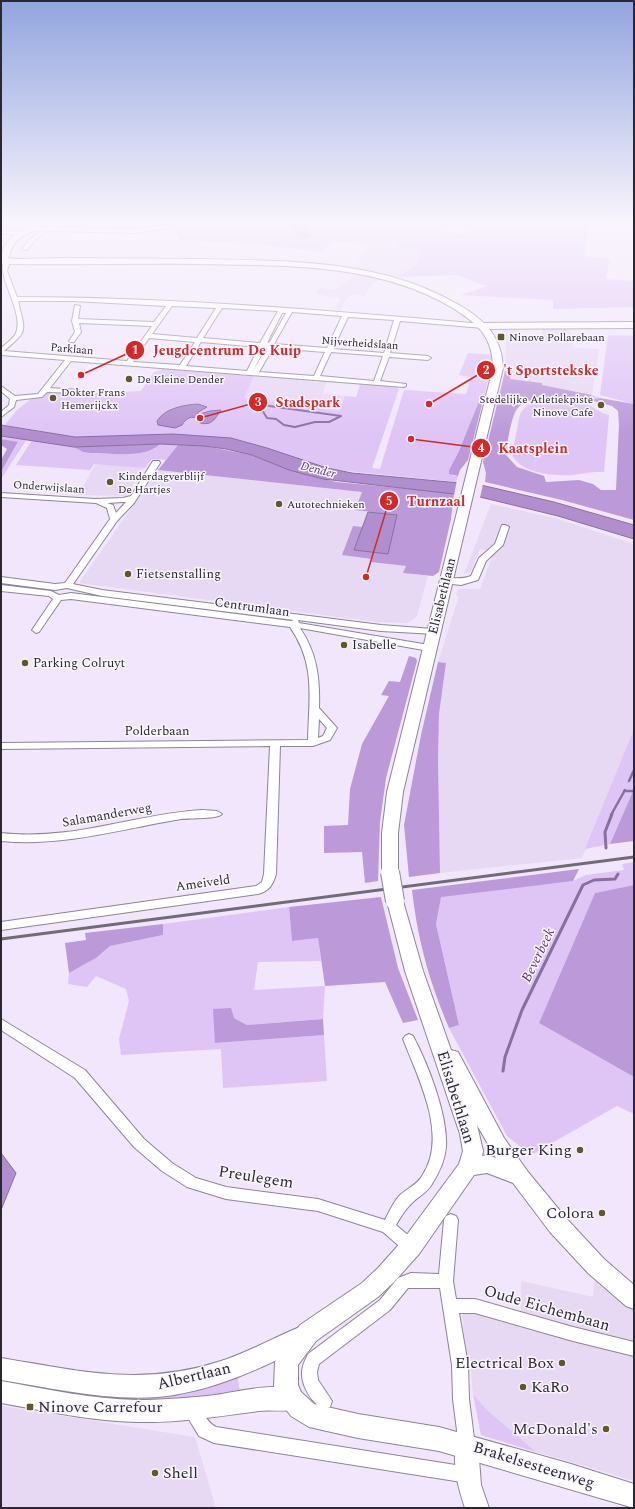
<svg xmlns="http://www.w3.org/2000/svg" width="635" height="1509" font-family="Spectral,serif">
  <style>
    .built { fill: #e7d8f4 }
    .green { fill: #dfc4f6 }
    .forest { fill: #bc99d9 }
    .water { fill: #b18ece; stroke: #896f9f }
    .pier { fill: #f1e6fb }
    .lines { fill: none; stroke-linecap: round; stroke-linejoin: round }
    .stream-far2 { stroke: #896f9f; stroke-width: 2 }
    .stream-far1 { stroke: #896f9f; stroke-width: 2.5 }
    .stream { stroke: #896f9f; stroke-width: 3 }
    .street-casing { stroke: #8e8497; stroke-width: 2 }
    .secondary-casing { stroke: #8e8497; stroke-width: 2 }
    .primary-casing { stroke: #8e8497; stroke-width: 2 }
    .street { fill: #fff; fill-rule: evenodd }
    .secondary { fill: #fff; fill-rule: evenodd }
    .primary { fill: #fff; fill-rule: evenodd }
    .rail { stroke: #716b77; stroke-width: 3 }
    .primary-bridge-casing { stroke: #8e8497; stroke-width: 20; stroke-linecap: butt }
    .primary-bridge { stroke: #fff; stroke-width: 18 }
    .poi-dot { fill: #625825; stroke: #faf6ff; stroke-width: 1.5 }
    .labels { text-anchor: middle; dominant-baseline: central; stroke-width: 3; stroke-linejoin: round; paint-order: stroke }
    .far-poi-label { font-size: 11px; fill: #2c2830; stroke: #faf6ff; text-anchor: start }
    .far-street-label { font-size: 11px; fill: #2c2830; stroke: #faf6ff }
    .far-water-label { font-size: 12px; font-style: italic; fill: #5c307c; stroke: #faf6ff }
    .poi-label { font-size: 13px; fill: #2c2830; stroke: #faf6ff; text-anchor: start }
    .street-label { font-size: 13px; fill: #2c2830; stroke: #faf6ff }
    .water-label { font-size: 14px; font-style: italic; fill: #5c307c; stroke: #faf6ff }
    .near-street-label { font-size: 16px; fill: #2c2830; stroke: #faf6ff }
    .near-poi-label { font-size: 16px; fill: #2c2830; stroke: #faf6ff; text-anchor: end }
    .leader { fill: none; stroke: #d62828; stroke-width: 1.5 }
    .callout-dot { fill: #d62828; stroke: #faf6ff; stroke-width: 1.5 }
    .mark-label { font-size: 12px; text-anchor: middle; font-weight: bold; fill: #fff }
    .callout-label { font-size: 14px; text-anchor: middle; font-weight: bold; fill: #d62828; stroke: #faf6ff; stroke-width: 3; stroke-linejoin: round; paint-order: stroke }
  </style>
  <rect width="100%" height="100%" fill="#f1e6fb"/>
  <path class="built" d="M374 240 399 242 398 249 419 252 418 263 398 277 355 268 362 261 354 260Z
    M357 274 381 279 372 284 365 296 354 294 346 299 340 311H335L340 298 316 294 318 287 334 290Z
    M542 328H568L572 336 573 348 599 349 592 395 542 385V383L510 379 511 371H505L506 340 501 329H519L523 339H542Z
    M254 376 327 382 322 394 345 395 339 411 243 398Z
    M97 462 144 468 126 496 78 495Z
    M158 470 362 492 355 510 368 512 363 527 353 526 373 559 371 562 406 566 404 573 428 576 417 616 413 620 406 623 377 622 79 583Z
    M491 504 558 519 634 544V729L582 858 440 873 438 761 439 714 446 663 438 662 459 596H456L458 589H480L492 557 497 551 480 549 471 571 464 574Z
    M596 1266 634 1299V1481L579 1464 536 1452 487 1410 473 1394 472 1385 470 1358 466 1352 462 1311 521 1318V1281L593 1297Z
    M1 1406 195 1437 216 1508H1Z"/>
  <path class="green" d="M210 223C223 223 234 226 247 226L249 223H388L470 235 472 223H589L584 256 610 259 606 279 634 281V307L553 309V300L461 295 487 286 457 275 398 277 418 263 419 252 397 249 398 242 374 240 369 244 332 241 323 252 255 244 178 240 179 235 175 234V229Z
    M608 335 634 336V404L600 395Z
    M468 353 494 355 483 401H479L459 451 449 470 453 476H458L456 482 337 470 303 461 267 448 231 438 173 434 75 437 5 425 17 410 45 388 101 393 141 391 154 372 163 369 254 376 244 398 339 411 345 396 356 397 360 384 395 386 399 389 372 468 380 469 404 390 466 394 471 377 459 375Z
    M592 395 600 398 588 401 584 403C593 406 601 414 609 415L604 472C593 471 584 474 573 475 554 476 522 474 512 455L520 414 525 407 535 402 550 400 582 403Z
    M1 436 27 439 1 479V472L18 443 1 439Z
    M32 440 74 447 83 452 90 453C110 453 146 459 160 444L178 445 166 460 152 459 145 468 94 464 90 470 16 465Z
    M173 604 288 619 287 622 171 607Z
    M634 729V789L610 844 585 849Z
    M634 862V885L595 893 539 1023 634 1077V1114L617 1106 531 1155 507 1136 449 1028 459 1025 436 924 441 896 573 881 586 875 624 870 622 864Z
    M289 907 292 941 318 938 321 961 258 962 254 990 325 986 323 1019 247 1025 234 1018 215 1043 324 1035 327 1081 223 1088 221 1049 121 1055 119 1039 129 1001 126 989 96 976 87 987 68 984 69 973 96 958 110 946 163 935V924Z
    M237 1372 240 1395 130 1405 57 1394 59 1388Z
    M473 1394 487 1410 536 1452 481 1435Z"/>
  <path class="forest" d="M295 224 306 227V232L312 238 302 239 295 229 290 226Z
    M505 371H511L510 379 542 383V385L592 395 584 401C567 397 528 393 517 409 511 417 507 444 506 455L517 467 544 476 546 482 579 480 593 484 601 490H616L619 425 618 411 612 406 590 400 600 398 634 404V520L562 500 485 482 486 473 483 462Z
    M479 401H483L468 460 460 470 458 476 449 474V470L459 451Z
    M1 439 18 442 1 472V460L7 449 1 445Z
    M160 444C146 459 110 453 90 453L83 452 74 447Z
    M178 445 204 446 252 455 301 473 336 482 454 493 451 519 439 572 433 576 403 573 406 566 371 562 372 559 342 555 353 526 363 527 354 550 397 515 355 510 362 492 158 470Z
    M409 656 416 658 417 661 386 778 380 822 378 881 365 883 362 852 324 853V826L348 825 350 789 362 744 389 696 381 695 389 681 400 682Z
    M438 662 446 663 439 714 438 761 440 873 409 877 404 825 421 735Z
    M634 789V841L610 844Z
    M579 869 573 881 441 897 436 924 459 1025 449 1028C429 980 418 942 412 890Z
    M634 885V1077L539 1023 595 893Z
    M381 897 398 968 418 1020 403 1023 385 982 325 986 318 938 292 941 289 907Z
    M163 924V935L110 946 96 958 69 973 65 943 86 940 85 933Z
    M231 1008 234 1018 247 1025 323 1019 324 1035 215 1043 213 1009Z"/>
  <path class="water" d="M198 404 207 407 197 413 200 414 210 411 221 410C215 419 212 426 200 423V419C192 415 186 418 182 425L175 428 158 425 157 421C165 408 184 405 198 404Z
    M1 425 75 437 173 434 231 438 267 448 327 468 352 473 481 485 554 502 634 525V539L558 516 480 497 323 479 289 470 252 455 226 449 204 446 160 444 74 447 1 436Z
    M368 512 397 515 388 554 354 550Z
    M1 1153 16 1173 1 1210Z"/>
  <path class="pier" d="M457 480 483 484 480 498 454 495Z"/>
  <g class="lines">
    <path class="stream-far2" d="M255 404 341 416 329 422H315L295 427 284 425 276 419 267 418 262 410Z"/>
    <path class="stream-far1" d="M629 781 634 770
      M624 791H634
      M611 815 625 790"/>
    <path class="stream" d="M606 848 605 832 612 814
      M503 1071 505 1057 522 1010 583 885 594 880 615 879 618 874"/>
    <g class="street-casing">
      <path id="street" d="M184 223H202L135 233 47 231 34 241 27 250 22 249 30 239 41 231 26 230 25 229 28 227 135 229Z
        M1 229 20 232 23 234 20 236 1 233Z
        M4 259 9 264 7 271 17 297C173 297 329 311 483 324L486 326 483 328 400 321 390 353 428 356 431 358 428 360 389 357 380 381 406 384V386L404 387 71 361 50 388 79 390 82 392 81 393 47 392 42 397 16 400 14 407 1 417V412L9 405 10 399 1 391V386L15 396 38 394 65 360 1 355V348C6 344 14 338 16 333 24 314 0 281 3 264L1 261ZM18 301H73L166 306 154 322 78 319 80 306 75 305 72 321 75 332 69 341 70 342H74L81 332 79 323 152 326 127 361 4 351C29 330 25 332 18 301ZM172 306 216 308 197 338 152 334ZM222 308 278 311 260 343 203 338ZM292 312 342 316 327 348 274 344ZM282 313H286L270 342 267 343ZM348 317 394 320 384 353 333 349ZM149 338 195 342 180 365 133 362ZM201 342 259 347 247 371 186 366ZM265 348H267L254 369ZM273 348 325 352 314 376 259 372ZM331 352 383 356 374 381 320 376Z
        M153 461H159L160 463 134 503 117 521 73 584 102 590 381 625 433 629 436 630 437 632 436 634 381 631 298 620 299 623 429 645 434 648 429 651 300 628C317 653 320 678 319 708L337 728 330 740 313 746H280L276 874C273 885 269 891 258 894L1 930V922L256 886 262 882 264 874 270 746 1 749V743L308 740C309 696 316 665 290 627L71 599 61 600 39 632 36 633 32 630 53 599 49 596 1 591V585L51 591 59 595 71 593 291 621 294 620 102 596 67 588 55 590 1 583V577L55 584 65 583 110 519 107 508 96 503 1 497V493L95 499 123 498 131 496ZM123 502H126L116 513 113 505 107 503ZM319 719 327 728 323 736 318 738Z
        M502 525H505L509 527 503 545 486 561 478 580 461 585 443 583V579C453 577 460 580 471 576L479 558 495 544Z
        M203 810 217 811 222 814C219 819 189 818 181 819 121 829 63 847 1 841V833C74 841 133 814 203 810Z
        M1 1019 85 1070 144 1139 172 1163 196 1178 226 1187 318 1199 385 1220C389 1212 393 1203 399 1196 406 1189 417 1185 422 1176 449 1136 418 1078 403 1039L405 1036 409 1034 413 1036C428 1064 448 1115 446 1147 445 1160 439 1173 432 1184 427 1193 417 1197 410 1205 404 1211 400 1218 396 1225L416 1242 418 1247 416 1252 411 1254 406 1252 383 1232 318 1211 226 1199 187 1187 162 1171 134 1147 75 1078 1 1030Z
        M451 1214 456 1216 458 1220 453 1281 456 1299H475L573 1327 634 1342V1356L573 1341 475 1313H459L468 1365 469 1399 475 1446 473 1452 467 1454 461 1452 459 1446 453 1399 452 1365 440 1288H408L390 1310 319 1364 317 1372 318 1380 332 1401 330 1407 324 1409C312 1404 301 1385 302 1372 302 1366 305 1360 308 1354L380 1300 398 1278 411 1273 439 1274 444 1220 446 1216Z
        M190 1400C202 1405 204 1421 216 1427L468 1467 474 1469 476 1475 474 1481 468 1483 214 1443 199 1436 182 1408 184 1402Z"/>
    </g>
    <g class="secondary-casing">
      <path id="secondary" d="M34 223H43C25 240 14 232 8 261L1 263C0 241 18 233 34 223Z
        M634 322V328L483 329 479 326 483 323Z
        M302 1326 310 1329 313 1336 310 1343C263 1368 212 1392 158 1397 106 1401 52 1388 1 1380V1358C80 1371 142 1387 221 1361 249 1352 275 1337 302 1326Z
        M1 1381C46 1389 92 1399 137 1400 160 1400 185 1398 207 1396 237 1393 272 1380 301 1392L304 1400 301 1408C288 1413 273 1409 259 1411 219 1416 178 1423 137 1422 92 1421 46 1411 1 1403Z
        M467 1435 475 1438 478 1446 481 1485 489 1508H465C458 1487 450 1459 459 1438Z"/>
    </g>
    <g class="primary-casing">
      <path id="primary" d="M1 258C22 260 43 258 64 258 110 258 155 259 201 259 288 261 382 259 459 305 485 320 502 337 503 368L403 792 398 833V872L396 876 390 878 384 876 382 872V833L387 792 493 368C493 336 477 323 451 307 375 262 282 266 197 264 137 263 76 265 15 264H1Z
        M395 895 401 897 403 901 423 971 451 1050 458 1052 504 1138 528 1172 566 1218 604 1259 634 1285V1309L626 1306 588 1273 550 1232 513 1183 487 1173 474 1175 419 1254 394 1282 378 1297 316 1341 298 1365V1385L301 1392 314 1404 358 1414 439 1427 571 1464 634 1484V1508L439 1451 358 1438 309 1427 291 1416 285 1408 274 1386 275 1362 279 1354 300 1325 362 1283 378 1268 403 1240 459 1164 463 1151 460 1134 405 971 387 901 389 897ZM477 1125 496 1158 487 1155 482 1156 483 1151Z"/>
    </g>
    <use href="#street" class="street"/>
    <use href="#secondary" class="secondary"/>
    <use href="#primary" class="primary"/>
    <path class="rail" d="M1 939 634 857"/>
    <g class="primary-bridge-casing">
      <path id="primary-bridge" d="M390 872 395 901"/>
    </g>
    <use href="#primary-bridge" class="primary-bridge"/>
  </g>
  <linearGradient id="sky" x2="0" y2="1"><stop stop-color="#92a5de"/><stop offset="0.51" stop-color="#f9f4fd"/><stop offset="1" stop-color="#f9f4fd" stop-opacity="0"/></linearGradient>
  <rect width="635" height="435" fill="url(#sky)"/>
  <g class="poi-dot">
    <rect x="497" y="333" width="8" height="8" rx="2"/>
    <circle cx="129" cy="379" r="4"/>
    <circle cx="53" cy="398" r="4"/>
    <circle cx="601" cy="405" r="4"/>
    <circle cx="110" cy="482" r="4"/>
    <circle cx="279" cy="504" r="4"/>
    <circle cx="128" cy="574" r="4"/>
    <circle cx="344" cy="645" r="4"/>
    <circle cx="25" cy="663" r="4"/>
    <circle cx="580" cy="1150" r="4"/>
    <circle cx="602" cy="1213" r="4"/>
    <circle cx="562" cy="1363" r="4"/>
    <circle cx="523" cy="1387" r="4"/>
    <rect x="26" y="1403" width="8" height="8" rx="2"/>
    <circle cx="606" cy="1429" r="4"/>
    <circle cx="155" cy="1473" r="4"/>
  </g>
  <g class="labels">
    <g class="far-poi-label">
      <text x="509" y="337">Ninove Pollarebaan</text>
      <text x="137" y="379">De Kleine Dender</text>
      <text x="61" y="392">Dokter Frans<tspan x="61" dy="13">Hemerijckx</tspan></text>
      <text x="593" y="399" text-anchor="end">Stedelijke Atletiekpiste<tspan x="593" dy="13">Ninove Cafe</tspan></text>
      <text x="118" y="476">Kinderdagverblijf<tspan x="118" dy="13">De Hartjes</tspan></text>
      <text x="287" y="504">Autotechnieken</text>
    </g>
    <g class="far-street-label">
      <text transform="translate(360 343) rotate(4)">Nijverheidslaan</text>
      <text transform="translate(72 349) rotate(5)">Parklaan</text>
      <text transform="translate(49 487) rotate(4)">Onderwijslaan</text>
    </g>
    <g class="far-water-label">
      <text transform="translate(318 470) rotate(14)">Dender</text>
    </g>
    <g class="poi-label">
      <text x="136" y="574">Fietsenstalling</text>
      <text x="352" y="645">Isabelle</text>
      <text x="33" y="663">Parking Colruyt</text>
    </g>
    <g class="street-label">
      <text transform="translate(442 596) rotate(-76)">Elisabethlaan</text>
      <text transform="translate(252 607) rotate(8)">Centrumlaan</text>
      <text x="157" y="731">Polderbaan</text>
      <text transform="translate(107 815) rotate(-10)">Salamanderweg</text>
      <text transform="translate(203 883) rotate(-8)">Ameiveld</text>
    </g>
    <g class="water-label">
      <text transform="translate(538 955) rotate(-64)">Beverbeek</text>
    </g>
    <g class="near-street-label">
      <text transform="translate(456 1097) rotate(73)">Elisabethlaan</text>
      <text transform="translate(256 1177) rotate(9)">Preulegem</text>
      <text transform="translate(547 1308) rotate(16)">Oude Eichembaan</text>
      <text transform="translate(194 1376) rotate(-13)">Albertlaan</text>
      <text transform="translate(534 1465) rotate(17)">Brakelsesteenweg</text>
    </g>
    <g class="near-poi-label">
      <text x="572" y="1150">Burger King</text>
      <text x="594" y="1213">Colora</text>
      <text x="554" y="1363">Electrical Box</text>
      <text x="531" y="1387" text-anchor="start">KaRo</text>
      <text x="38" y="1407" text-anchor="start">Ninove Carrefour</text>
      <text x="598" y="1429">McDonald's</text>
      <text x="163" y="1473" text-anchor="start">Shell</text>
    </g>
  </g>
  <path class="leader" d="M81 375L135 350M429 404L486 370M200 418L258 402M411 439L481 448M366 577L389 501"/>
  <g class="callout-dot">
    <circle cx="81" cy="375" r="4"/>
    <circle cx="429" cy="404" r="4"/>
    <circle cx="200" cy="418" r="4"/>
    <circle cx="411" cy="439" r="4"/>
    <circle cx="366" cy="577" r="4"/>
    <circle cx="135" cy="350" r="10"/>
    <circle cx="486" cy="370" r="10"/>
    <circle cx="258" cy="402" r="10"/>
    <circle cx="481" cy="448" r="10"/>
    <circle cx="389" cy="501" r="10"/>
  </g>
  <g class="mark-label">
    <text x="135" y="354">1</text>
    <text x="486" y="374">2</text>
    <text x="258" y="406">3</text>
    <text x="481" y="452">4</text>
    <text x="389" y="505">5</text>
  </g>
  <g class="callout-label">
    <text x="227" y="355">Jeugdcentrum De Kuip</text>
    <text x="551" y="375">'t Sportstekske</text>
    <text x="308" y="407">Stadspark</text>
    <text x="533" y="453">Kaatsplein</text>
    <text x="436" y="506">Turnzaal</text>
  </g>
  <rect width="635" height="1509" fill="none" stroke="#2c2830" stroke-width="4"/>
</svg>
